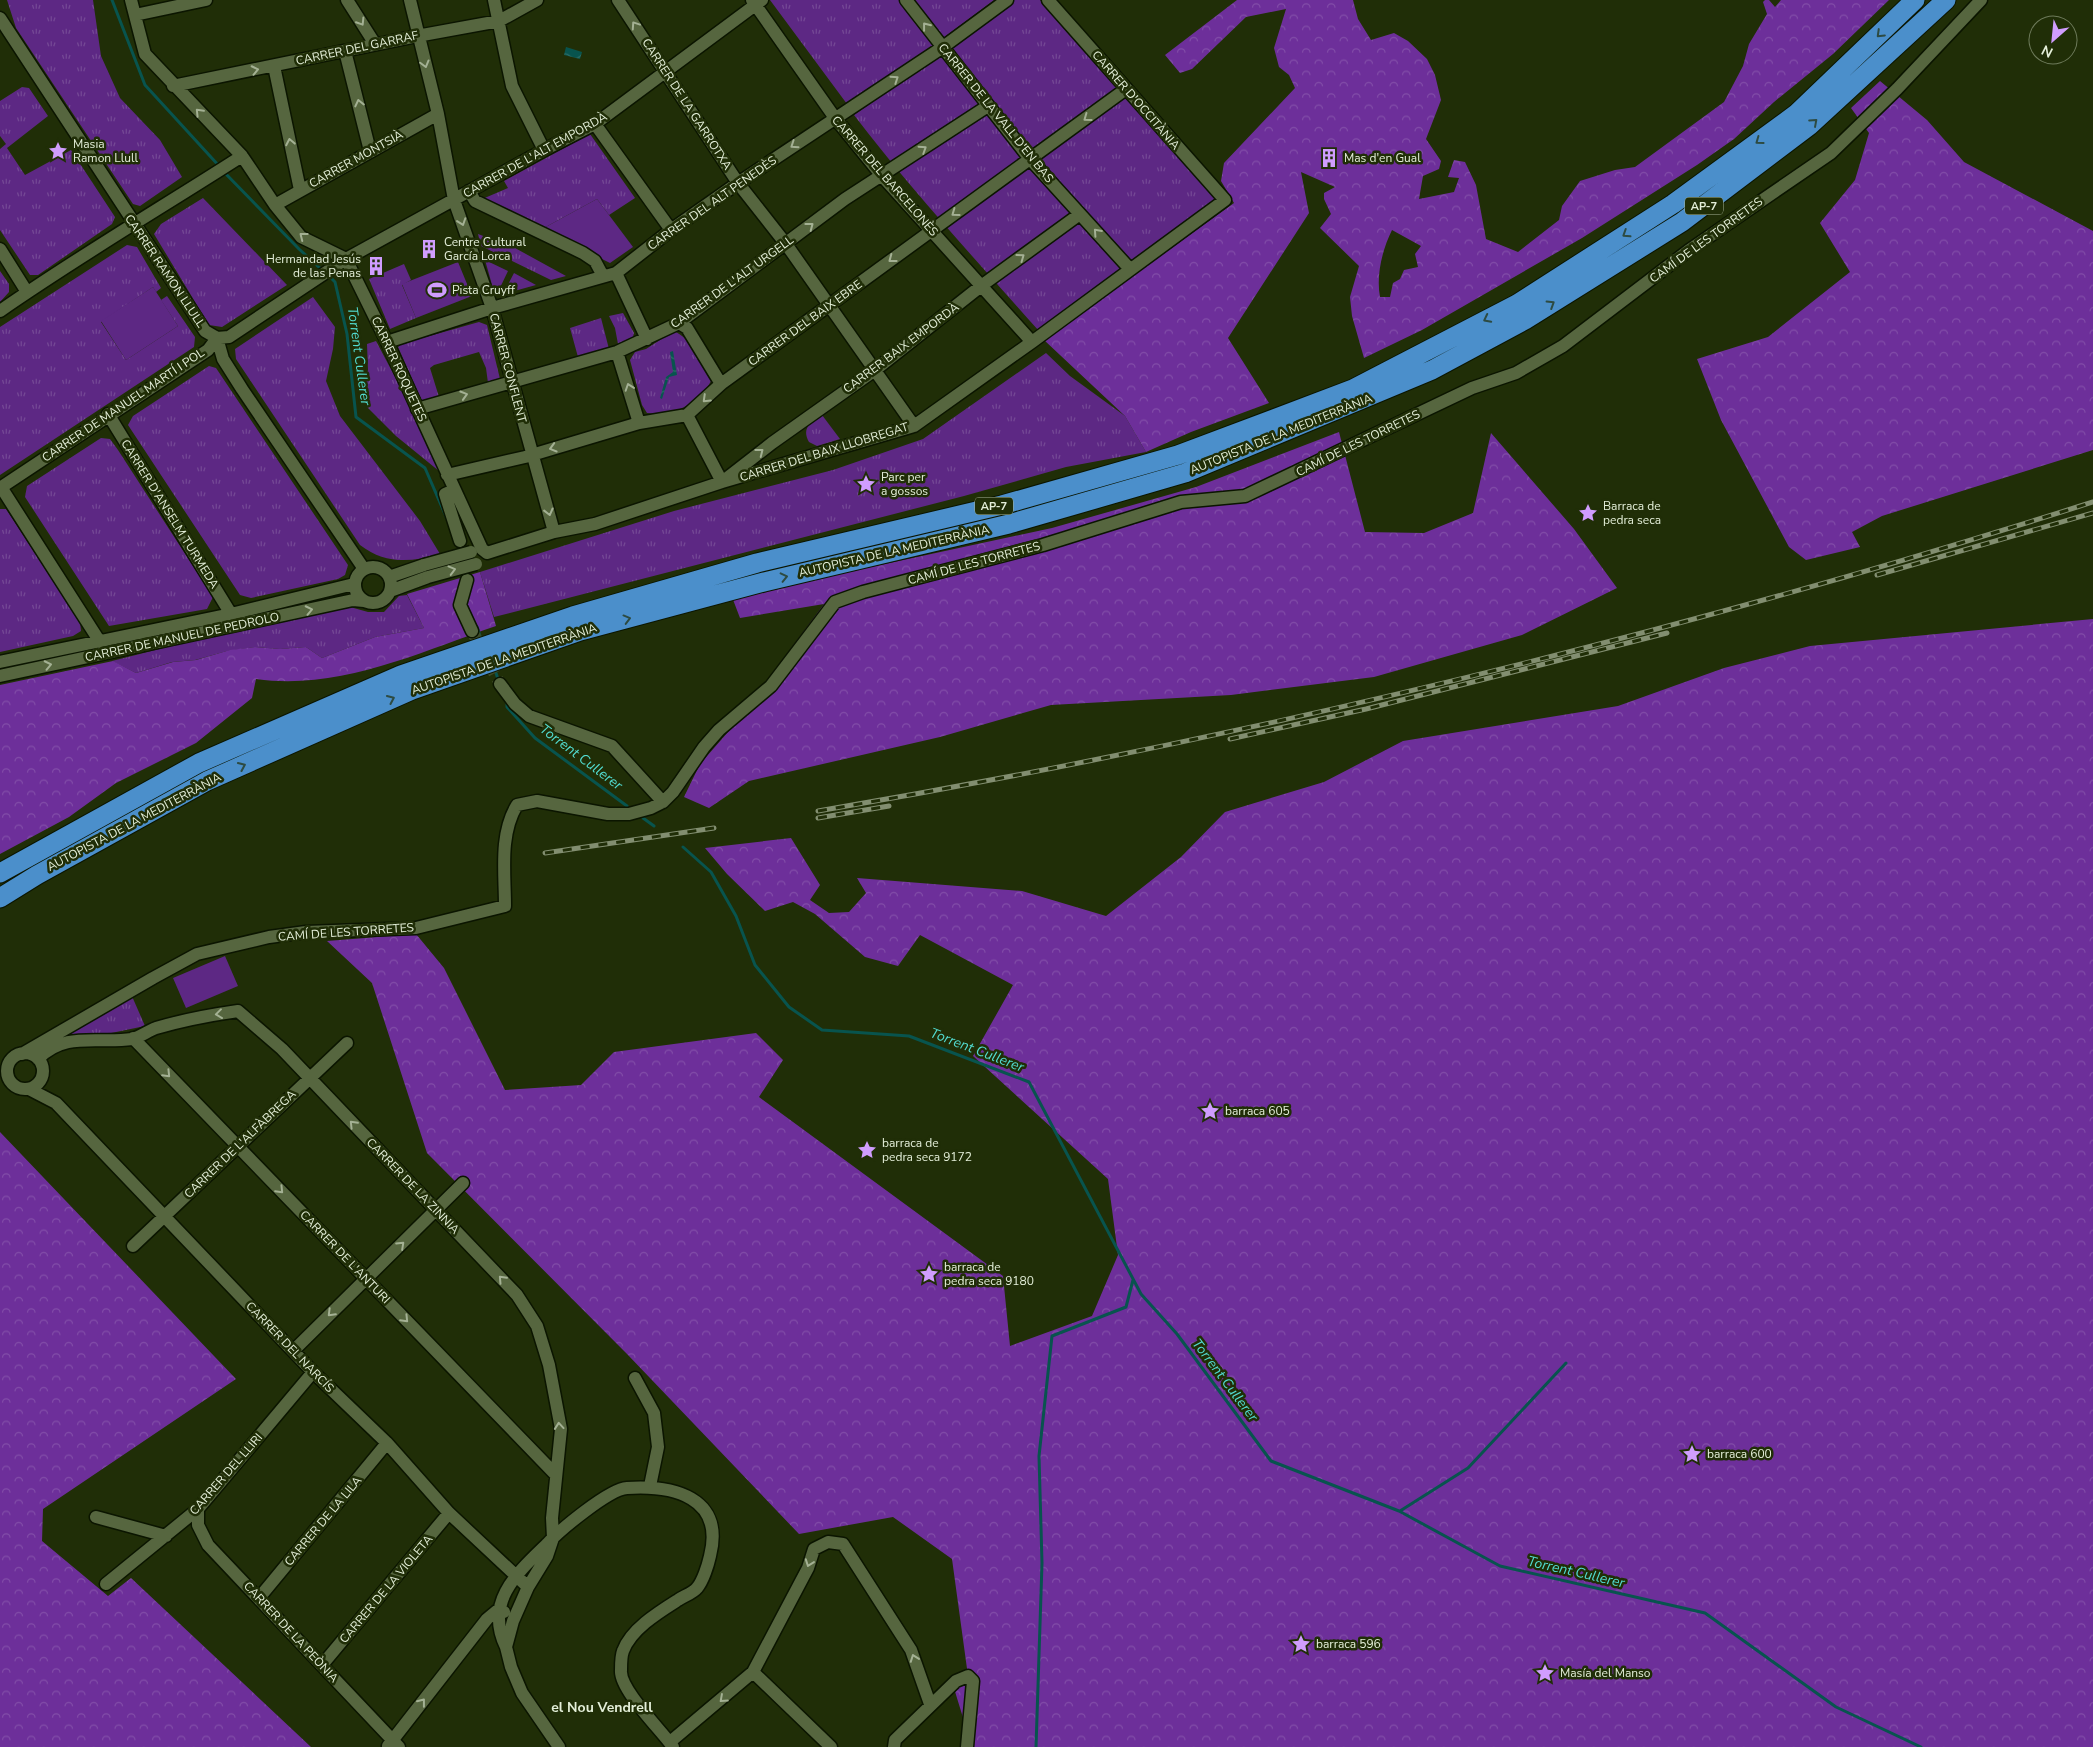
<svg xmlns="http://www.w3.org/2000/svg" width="2093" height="1747" font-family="'Nunito Sans',sans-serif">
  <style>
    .grass { fill: url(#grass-tufts) }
    .forest { fill: url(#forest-crowns); fill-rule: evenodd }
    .garden { fill: #5d2884 }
    .water { fill: url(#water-waves) }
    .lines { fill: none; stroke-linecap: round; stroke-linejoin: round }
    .stream { stroke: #08544e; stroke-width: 3 }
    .minor-tunnel { stroke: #3d4b26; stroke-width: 12; stroke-dasharray: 12 6; stroke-linecap: butt }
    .minor-casing { stroke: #0b1500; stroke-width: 15 }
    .highway-casing { stroke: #0b1500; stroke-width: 21 }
    .minor { stroke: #56663f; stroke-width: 12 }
    .highway { stroke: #4b8fcb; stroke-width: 19 }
    .rail-casing { stroke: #828e70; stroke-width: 5 }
    .rail { stroke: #202e07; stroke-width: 3; stroke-dasharray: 9; stroke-linecap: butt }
    .minor-bridge-casing { stroke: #0b1500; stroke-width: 15; stroke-linecap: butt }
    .minor-bridge { stroke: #56663f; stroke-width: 12 }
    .oneway { stroke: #a4b194 }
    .oneway2 { stroke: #2d4b42 }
    .labels { text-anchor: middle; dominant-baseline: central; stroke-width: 5; stroke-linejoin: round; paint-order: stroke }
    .shield { fill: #202e07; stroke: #a9b59a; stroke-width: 1 }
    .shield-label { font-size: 11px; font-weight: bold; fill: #e4efd9 }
    .street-label { font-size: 12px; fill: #e4efd9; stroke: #202e07 }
    .poi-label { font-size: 12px; fill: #e4efd9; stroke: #202e07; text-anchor: start }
    .water-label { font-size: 14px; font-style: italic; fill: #52dbd0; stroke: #202e07 }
    .neighbourhood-label { font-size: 14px; font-weight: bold; fill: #e4efd9; stroke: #202e07 }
  </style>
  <defs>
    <pattern id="grass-tufts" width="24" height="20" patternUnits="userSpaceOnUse" patternTransform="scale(1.25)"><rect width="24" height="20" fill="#5d2884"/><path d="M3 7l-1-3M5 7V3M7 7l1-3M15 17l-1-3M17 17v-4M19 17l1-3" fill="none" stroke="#744895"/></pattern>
    <pattern id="forest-crowns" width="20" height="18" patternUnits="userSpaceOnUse" patternTransform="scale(1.25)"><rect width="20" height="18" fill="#6d2f9a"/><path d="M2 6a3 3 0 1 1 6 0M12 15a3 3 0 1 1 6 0" fill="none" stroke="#824da8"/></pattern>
    <pattern id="water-waves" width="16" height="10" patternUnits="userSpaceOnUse" patternTransform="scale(1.25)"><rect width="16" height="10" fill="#08544e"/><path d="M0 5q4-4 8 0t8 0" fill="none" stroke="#2c6d67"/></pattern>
  </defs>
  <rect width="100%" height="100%" fill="#202e07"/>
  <path class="grass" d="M7 0H93L101 56 120 98 160 140 182 177 140 206 133 204 16 28Z
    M770 0H899L933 46 847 104Z
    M914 0H994L943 38Z
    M1014 0H1040L1218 200 1039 331C976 260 912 191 854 115L952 47Z
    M22 87 29 88 48 116 7 148 25 175 71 150 115 217 112 224 38 275H30L0 230V149L6 144 0 136V101Z
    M590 134 635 198 609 215 597 199 542 229 480 200 508 188 504 181Z
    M203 198 287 285 222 327 209 325 154 234 161 224Z
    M478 234 515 248 566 276 551 280 481 246Z
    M127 245 137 247 161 288 156 292 153 287 101 322 126 360 178 326 161 300 167 296 195 337 194 347 0 475V327Z
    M404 264 411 280 402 285 416 318 390 329 369 279Z
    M0 271 9 284V292L0 302Z
    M313 297 335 327 333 349 326 381 340 416 420 521 440 554C411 562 386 565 360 545L236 359 235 349Z
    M623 313 634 333 632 340 618 344 615 328 609 316Z
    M601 318 609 349 578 357 570 328Z
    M479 322 487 325 500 379 488 383 486 368 479 352 434 365 430 368 439 397 422 401 398 347 401 344Z
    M674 331C691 339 706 363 711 381 699 404 672 417 647 413L642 405 630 360 635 352 646 349Z
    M376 341 404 394 439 471 396 436 367 407 362 391 368 370 367 344Z
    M1046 353 1070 376 1125 416 1146 452 1066 467 964 496 494 617 480 572 674 511 833 470 923 439Z
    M209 366 216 368 348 565 345 575 338 579 251 598 240 595 128 425 133 416Z
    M822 415 840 439 817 446 809 442C801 428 811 422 822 415Z
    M101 438 110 439 118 450 213 597 207 609 109 626 25 497 27 486Z
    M0 509H6L80 622 81 631 73 636 0 652Z
    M407 595 424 628 375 637 322 658 306 647 280 649 255 647 227 651 195 660 172 662 136 673 112 661 211 636 350 607 368 612H384L399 596Z
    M131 994 145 1026 68 1042 67 1027Z"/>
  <path class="forest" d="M1237 0H1353L1358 19 1371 40 1394 33 1408 41 1427 59 1435 75 1441 100 1426 139 1441 161 1439 169 1423 176 1419 199 1454 192 1459 178 1448 177 1454 160 1465 162 1476 185 1486 239 1518 252 1559 220 1562 206 1580 181 1615 170 1635 167 1724 102 1743 66 1749 44 1767 14 1763 2 1765 0H1769L1775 7 1781 0H1889L1833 54 1774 102 1734 139 1697 165 1582 238 1422 330 1364 358 1352 316 1350 297 1359 266 1320 228 1331 214 1324 199V193L1335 187 1301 172 1309 213 1228 338 1269 403 1191 432 1146 452 1125 416 1044 340 1234 203 1221 181 1224 163 1295 88 1289 75 1279 67 1274 48 1286 9 1246 17 1192 69 1180 73 1165 55ZM1392 230 1421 246 1415 254 1418 267 1404 270 1400 279 1393 283 1390 297H1380C1376 276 1382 250 1392 230Z
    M1880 81 1927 120 1964 162 2093 231V450L1882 516 1852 532 1860 547 1806 560 1789 547 1721 420 1697 359 1768 337 1850 272 1820 223 1855 180 1869 133 1851 108Z
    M1339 432 1365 532 1424 533 1473 513 1491 433 1574 529 1617 588 1522 635 1374 677 1231 695 1051 705 940 737 749 781 709 808 684 797 700 764 735 724 824 604 740 618 732 597 1052 528 1196 487Z
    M480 572 496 626C420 652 339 691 256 679L252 698 196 743 116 783 69 817 0 854V685L113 661 136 673 173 662 196 660 230 650 255 647 280 649 306 647 322 658 375 637 424 628 407 594Z
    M2093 619V1747H972L953 1685 968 1676 952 1559 893 1517 799 1534 628 1355 427 1153 372 983 327 941 416 934 444 968 505 1090 581 1085 614 1052 756 1033 783 1060 759 1097 1003 1276 1010 1346 1092 1316 1118 1255 1108 1179 973 1056 1013 985 920 935 898 966 865 957 815 914 793 902 765 911 727 874 705 848 791 838 820 885 810 900 829 913 849 912 866 893 857 878 1022 891 1106 916 1181 857 1225 812 1324 782 1403 741 1618 706 1724 668 1810 646Z
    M0 1132 236 1379 43 1509 42 1541 108 1596 131 1578 311 1747H0Z"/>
  <path class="garden" d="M597 199 633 247 610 263 542 229Z
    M485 260 508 271 497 294 494 292Z
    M458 262 472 296 416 318 402 284Z
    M514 273 536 285 503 294Z
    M153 287 178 326 126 360 101 321Z
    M225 956 238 986 186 1008 173 978Z"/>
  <path class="water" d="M566 47 582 52 580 59 564 55Z
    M673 351 677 375 669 377 662 399 660 398 666 377 673 372 670 352Z"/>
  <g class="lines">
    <path class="stream" d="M112 0 145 85 220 167
      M224 172 299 249 322 270
      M327 274 335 282 347 334 356 417 425 468 448 521
      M477 627 480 636
      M496 673 499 682
      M507 701V707L535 738 627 806
      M643 818 654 826
      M683 847 711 872 736 916 755 965 789 1007 822 1030 909 1036 1029 1082 1141 1294 1177 1334 1271 1461 1399 1511 1500 1566 1705 1613 1836 1707 1921 1747
      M1400 1511 1468 1468 1566 1363
      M1036 1747 1042 1563 1039 1456 1052 1336 1126 1307 1133 1280"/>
    <path class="minor-tunnel" d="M472 631 500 684"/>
    <g class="minor-casing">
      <path id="minor" d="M131 0 145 54 242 156 275 205 301 237 346 259 387 342 482 549 487 553 554 532 595 524 722 482 914 426 1032 342 1225 200 1048 0
        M347 0 375 44
        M410 0 438 114 454 200 492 308 554 532
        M494 0 512 86 544 150
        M618 0 738 183 786 244 914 426
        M752 0 835 118 882 176 1032 342
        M906 0 1030 159 1129 268
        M135 15 206 0
        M0 18 205 331 217 338 229 337 346 259 544 150 595 124 762 0
        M345 51 370 151
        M274 66 300 190
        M173 86 417 36 499 21 537 0
        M595 124 671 230
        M469 191 475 201 583 253 595 261 603 276
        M275 205 438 114
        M0 249 27 292
        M616 273 647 339
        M0 311C79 256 161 208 242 156
        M679 323 687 328 721 384
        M217 338 223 359 242 389 364 569
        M387 342 492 308 616 273 671 230 738 183 943 47 1007 0
        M617 352 639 423
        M417 409 617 352 679 323 845 199 988 106
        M108 414 231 614
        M687 415 722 482 772 443 875 370 981 286 1080 214
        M447 475 525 457 639 423 687 415 721 384 1126 89
        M1 487 100 642
        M0 488 208 350 217 338
        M454 490 445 494 460 541
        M355 585a18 18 0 1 1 36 0a18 18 0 1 1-36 0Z
        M389 577 424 565
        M467 580 460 605 472 631
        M390 591 428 577
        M0 662 231 614 354 584
        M0 676 353 600 364 601
        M500 684 515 704 529 716 612 746 663 802
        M133 1038 556 1475
        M7 1071a18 18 0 1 1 36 0a18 18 0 1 1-36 0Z
        M22 1054 153 978 197 954 269 937 306 932 416 928 505 906C505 873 499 835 517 805L537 801 608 814H629L651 808 663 802 673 792 704 747 719 730 771 686 835 602 863 592 1043 545 1181 502 1245 496 1472 388 1516 373 1563 346 1688 251 1831 153 1897 89 1981 0
        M38 1059C65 1031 97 1044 132 1039 140 1037 148 1031 156 1028 183 1020 210 1015 238 1011L282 1049 517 1295 537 1326 549 1365 561 1429 552 1518 553 1538 547 1556 528 1587 513 1621 506 1647 511 1667 522 1693 559 1747
        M29 1089 56 1103 313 1372 387 1443 449 1513 528 1587
        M133 1246 347 1043
        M294 1350 463 1183
        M635 1378 654 1413 658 1447 650 1486
        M198 1509V1525L208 1545 399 1747
        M96 1517 166 1536
        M106 1584 198 1509 313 1372
        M259 1598 387 1443
        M506 1647C484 1602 517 1573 547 1544 560 1530 609 1489 627 1488 673 1485 725 1497 710 1556 708 1565 703 1581 697 1588 693 1593 684 1596 678 1600 659 1612 631 1629 623 1651 621 1656 621 1664 621 1670 619 1689 661 1730 673 1747
        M322 1665 449 1513
        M753 1672 831 1747
        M670 1742 753 1672 808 1568 814 1549 828 1542 843 1544 911 1650 930 1704
        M388 1746 487 1619 499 1609 504 1612
        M894 1747 895 1740 956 1681 968 1676 973 1681 967 1747"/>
    </g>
    <g class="highway-casing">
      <path id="highway" d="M0 873 199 763 401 675 573 616 757 563 1002 505 1178 455 1353 389 1517 304 1673 204 1796 114 1915 0
        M0 898 37 875 207 781 412 690 580 631 764 582 1009 524 1185 473 1432 370 1525 320 1682 222 1809 126 1946 0"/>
    </g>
    <use href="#minor" class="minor"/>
    <use href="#highway" class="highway"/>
    <g class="rail-casing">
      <path id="rail" d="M1877 575 2093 513
        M1230 739 1366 709 1667 633
        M818 811C1249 738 1677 634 2093 502
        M818 818 889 806
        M545 853 714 828"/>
    </g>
    <use href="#rail" class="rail"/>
    <g class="minor-bridge-casing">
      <path id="minor-bridge" d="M424 565 471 552
        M428 577 476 564"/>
    </g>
    <use href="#minor-bridge" class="minor-bridge"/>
  </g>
  <defs><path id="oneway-chevron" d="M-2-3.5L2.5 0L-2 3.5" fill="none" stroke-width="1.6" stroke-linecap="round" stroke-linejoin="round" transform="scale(1.25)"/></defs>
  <g class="oneway">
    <use href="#oneway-chevron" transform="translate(361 22) rotate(58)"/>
    <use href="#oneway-chevron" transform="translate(635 25) rotate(-124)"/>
    <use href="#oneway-chevron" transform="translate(926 26) rotate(-128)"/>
    <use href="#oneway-chevron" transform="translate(425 64) rotate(75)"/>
    <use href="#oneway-chevron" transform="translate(255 70) rotate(-12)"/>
    <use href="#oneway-chevron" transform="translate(895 79) rotate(-34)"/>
    <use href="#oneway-chevron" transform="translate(359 103) rotate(-103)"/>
    <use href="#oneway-chevron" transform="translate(199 112) rotate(-134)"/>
    <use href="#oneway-chevron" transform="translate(1087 118) rotate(144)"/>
    <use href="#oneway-chevron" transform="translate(290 142) rotate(-101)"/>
    <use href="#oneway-chevron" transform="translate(794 145) rotate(146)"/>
    <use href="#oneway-chevron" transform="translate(923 149) rotate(-33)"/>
    <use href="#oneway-chevron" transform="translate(955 213) rotate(144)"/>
    <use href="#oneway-chevron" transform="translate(462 222) rotate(71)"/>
    <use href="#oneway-chevron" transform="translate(810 226) rotate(-37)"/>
    <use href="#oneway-chevron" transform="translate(1097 232) rotate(-132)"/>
    <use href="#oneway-chevron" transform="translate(303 236) rotate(-142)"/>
    <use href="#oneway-chevron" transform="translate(1021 257) rotate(-36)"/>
    <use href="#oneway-chevron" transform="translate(892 259) rotate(143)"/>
    <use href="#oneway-chevron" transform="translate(629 387) rotate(-109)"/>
    <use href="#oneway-chevron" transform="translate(464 395) rotate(-17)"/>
    <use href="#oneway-chevron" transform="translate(706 399) rotate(136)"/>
    <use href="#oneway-chevron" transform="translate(553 448) rotate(164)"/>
    <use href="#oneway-chevron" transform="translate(760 452) rotate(-38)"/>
    <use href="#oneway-chevron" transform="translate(549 512) rotate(76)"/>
    <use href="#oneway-chevron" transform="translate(452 570) rotate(-15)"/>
    <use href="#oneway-chevron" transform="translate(309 610) rotate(-12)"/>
    <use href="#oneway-chevron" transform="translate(48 665) rotate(-12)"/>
    <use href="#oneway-chevron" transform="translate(219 1014) rotate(173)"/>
    <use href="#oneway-chevron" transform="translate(167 1074) rotate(46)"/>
    <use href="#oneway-chevron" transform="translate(353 1124) rotate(-134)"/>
    <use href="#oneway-chevron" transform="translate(280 1190) rotate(46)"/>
    <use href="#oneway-chevron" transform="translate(401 1245) rotate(-43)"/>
    <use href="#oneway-chevron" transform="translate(502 1279) rotate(-133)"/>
    <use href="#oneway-chevron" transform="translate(331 1313) rotate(135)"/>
    <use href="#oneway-chevron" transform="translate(405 1319) rotate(46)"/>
    <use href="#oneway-chevron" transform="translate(559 1426) rotate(-95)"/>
    <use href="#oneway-chevron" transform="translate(809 1563) rotate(110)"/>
    <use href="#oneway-chevron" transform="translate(914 1658) rotate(-110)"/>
    <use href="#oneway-chevron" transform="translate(723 1699) rotate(138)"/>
    <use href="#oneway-chevron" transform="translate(422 1702) rotate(-52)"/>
  </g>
  <g class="oneway2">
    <use href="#oneway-chevron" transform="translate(1880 34) rotate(136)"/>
    <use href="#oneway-chevron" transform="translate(1814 122) rotate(-42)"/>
    <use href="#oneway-chevron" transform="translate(1759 141) rotate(144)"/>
    <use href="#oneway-chevron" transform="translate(1626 234) rotate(147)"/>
    <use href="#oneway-chevron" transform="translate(1551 304) rotate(-32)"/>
    <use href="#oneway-chevron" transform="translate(1487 319) rotate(153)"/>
    <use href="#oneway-chevron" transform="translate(784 577) rotate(-13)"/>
    <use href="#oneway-chevron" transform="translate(627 619) rotate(-15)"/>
    <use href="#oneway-chevron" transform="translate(391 699) rotate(-24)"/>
    <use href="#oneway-chevron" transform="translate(242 766) rotate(-24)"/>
  </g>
  <defs>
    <g id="sight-bare" transform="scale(1.5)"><path d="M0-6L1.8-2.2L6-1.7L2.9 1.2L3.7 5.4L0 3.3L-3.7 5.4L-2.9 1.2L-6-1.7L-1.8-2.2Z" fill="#d09dfe" stroke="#202e07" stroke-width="2.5" paint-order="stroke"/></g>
    <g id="building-bare" transform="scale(1.5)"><path d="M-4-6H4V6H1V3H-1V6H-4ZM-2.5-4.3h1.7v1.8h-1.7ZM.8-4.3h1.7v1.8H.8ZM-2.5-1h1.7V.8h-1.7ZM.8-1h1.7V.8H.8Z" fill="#d09dfe" stroke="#202e07" stroke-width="2.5" paint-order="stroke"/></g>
    <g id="stadium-bare" transform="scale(1.5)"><path d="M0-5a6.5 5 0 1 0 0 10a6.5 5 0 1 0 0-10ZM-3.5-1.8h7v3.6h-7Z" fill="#d09dfe" stroke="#202e07" stroke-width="2.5" paint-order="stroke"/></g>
  </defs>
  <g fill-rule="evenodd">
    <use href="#sight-bare" x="58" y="151"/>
    <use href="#building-bare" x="1329" y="158"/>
    <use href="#building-bare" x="429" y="249"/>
    <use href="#building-bare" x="376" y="266"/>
    <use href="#stadium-bare" x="437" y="290"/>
    <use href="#sight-bare" x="866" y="484"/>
    <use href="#sight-bare" x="1588" y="513"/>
    <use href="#sight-bare" x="1210" y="1111"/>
    <use href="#sight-bare" x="867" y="1150"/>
    <use href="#sight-bare" x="929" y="1274"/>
    <use href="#sight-bare" x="1692" y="1454"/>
    <use href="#sight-bare" x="1301" y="1644"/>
    <use href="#sight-bare" x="1545" y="1673"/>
  </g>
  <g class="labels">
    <g class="shield">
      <rect x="1685" y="197.5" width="38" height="17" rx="4"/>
      <rect x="975" y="497.5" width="38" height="17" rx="4"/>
    </g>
    <g class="shield-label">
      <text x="1704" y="206">AP-7</text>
      <text x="994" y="506">AP-7</text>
    </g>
    <g class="street-label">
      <text transform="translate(357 48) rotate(-12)">CARRER DEL GARRAF</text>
      <text transform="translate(1136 100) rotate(49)">CARRER D'OCCITÀNIA</text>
      <text transform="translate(687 104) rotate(57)">CARRER DE LA GARROTXA</text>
      <text transform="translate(996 113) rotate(51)">CARRER DE LA VALL D'EN BAS</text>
      <text transform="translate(535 155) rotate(-29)">CARRER DE L'ALT EMPORDÀ</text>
      <text transform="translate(356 159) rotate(-29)">CARRER MONTSIÀ</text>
      <text transform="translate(885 176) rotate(49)">CARRER DEL BARCELONÈS</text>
      <text transform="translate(712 203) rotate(-35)">CARRER DEL ALT PENEDÈS</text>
      <text transform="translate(1706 240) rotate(-36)">CAMÍ DE LES TORRETES</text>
      <text transform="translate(165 271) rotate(56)">CARRER RAMON LLULL</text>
      <text transform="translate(732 282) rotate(-36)">CARRER DE L'ALT URGELL</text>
      <text transform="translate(805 323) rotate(-36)">CARRER DEL BAIX EBRE</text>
      <text transform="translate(901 348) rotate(-37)">CARRER BAIX EMPORDÀ</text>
      <text transform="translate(508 368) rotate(75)">CARRER CONFLENT</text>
      <text transform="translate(399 369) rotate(65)">CARRER ROQUETES</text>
      <text transform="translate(123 405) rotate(-34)">CARRER DE MANUEL MARTÍ I POL</text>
      <text transform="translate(1281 434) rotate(-22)">AUTOPISTA DE LA MEDITERRÀNIA</text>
      <text transform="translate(1358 443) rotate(-26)">CAMÍ DE LES TORRETES</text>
      <text transform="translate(824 452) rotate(-17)">CARRER DEL BAIX LLOBREGAT</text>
      <text transform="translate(170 514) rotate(58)">CARRER D'ANSELM TURMEDA</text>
      <text transform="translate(894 551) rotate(-13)">AUTOPISTA DE LA MEDITERRÀNIA</text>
      <text transform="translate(974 563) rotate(-15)">CAMÍ DE LES TORRETES</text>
      <text transform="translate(182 637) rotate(-12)">CARRER DE MANUEL DE PEDROLO</text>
      <text transform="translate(504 659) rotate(-19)">AUTOPISTA DE LA MEDITERRÀNIA</text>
      <text transform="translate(134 822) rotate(-28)">AUTOPISTA DE LA MEDITERRÀNIA</text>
      <text transform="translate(346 932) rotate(-4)">CAMÍ DE LES TORRETES</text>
      <text transform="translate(240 1144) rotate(-44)">CARRER DE L'ALFÀBREGA</text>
      <text transform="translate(413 1186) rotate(46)">CARRER DE LA ZINNIA</text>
      <text transform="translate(345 1257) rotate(46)">CARRER DE L'ANTURI</text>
      <text transform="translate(290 1347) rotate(46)">CARRER DEL NARCÍS</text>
      <text transform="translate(226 1474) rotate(-49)">CARRER DEL LLIRI</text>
      <text transform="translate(323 1521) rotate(-50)">CARRER DE LA LILA</text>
      <text transform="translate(386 1589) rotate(-50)">CARRER DE LA VIOLETA</text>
      <text transform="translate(291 1632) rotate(47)">CARRER DE LA PEÒNIA</text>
    </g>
    <g class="poi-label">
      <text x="73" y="144">Masia<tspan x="73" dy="14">Ramon Llull</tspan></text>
      <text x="1344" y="158">Mas d'en Gual</text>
      <text x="444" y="242">Centre Cultural<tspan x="444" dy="14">García Lorca</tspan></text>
      <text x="361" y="259" text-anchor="end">Hermandad Jesús<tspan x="361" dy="14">de las Penas</tspan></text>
      <text x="452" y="290">Pista Cruyff</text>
      <text x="881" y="477">Parc per<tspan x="881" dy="14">a gossos</tspan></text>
      <text x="1603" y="506">Barraca de<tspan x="1603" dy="14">pedra seca</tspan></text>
      <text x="1225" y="1111">barraca 605</text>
      <text x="882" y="1143">barraca de<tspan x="882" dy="14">pedra seca 9172</tspan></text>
      <text x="944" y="1267">barraca de<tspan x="944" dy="14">pedra seca 9180</tspan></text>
      <text x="1707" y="1454">barraca 600</text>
      <text x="1316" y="1644">barraca 596</text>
      <text x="1560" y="1673">Masía del Manso</text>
    </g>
    <g class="water-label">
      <text transform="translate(359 356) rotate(82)">Torrent Cullerer</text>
      <text transform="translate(581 757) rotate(37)">Torrent Cullerer</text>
      <text transform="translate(977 1050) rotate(21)">Torrent Cullerer</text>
      <text transform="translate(1225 1380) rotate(53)">Torrent Cullerer</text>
      <text transform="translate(1576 1572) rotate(13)">Torrent Cullerer</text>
    </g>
    <g class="neighbourhood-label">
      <text x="602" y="1707">el Nou Vendrell</text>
    </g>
  </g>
  <g transform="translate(2053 40) rotate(207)"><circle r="24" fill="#202e07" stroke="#6e7b5b"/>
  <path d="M0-4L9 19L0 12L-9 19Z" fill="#d09dfe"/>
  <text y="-8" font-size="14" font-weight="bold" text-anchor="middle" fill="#e4efd9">N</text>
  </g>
</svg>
